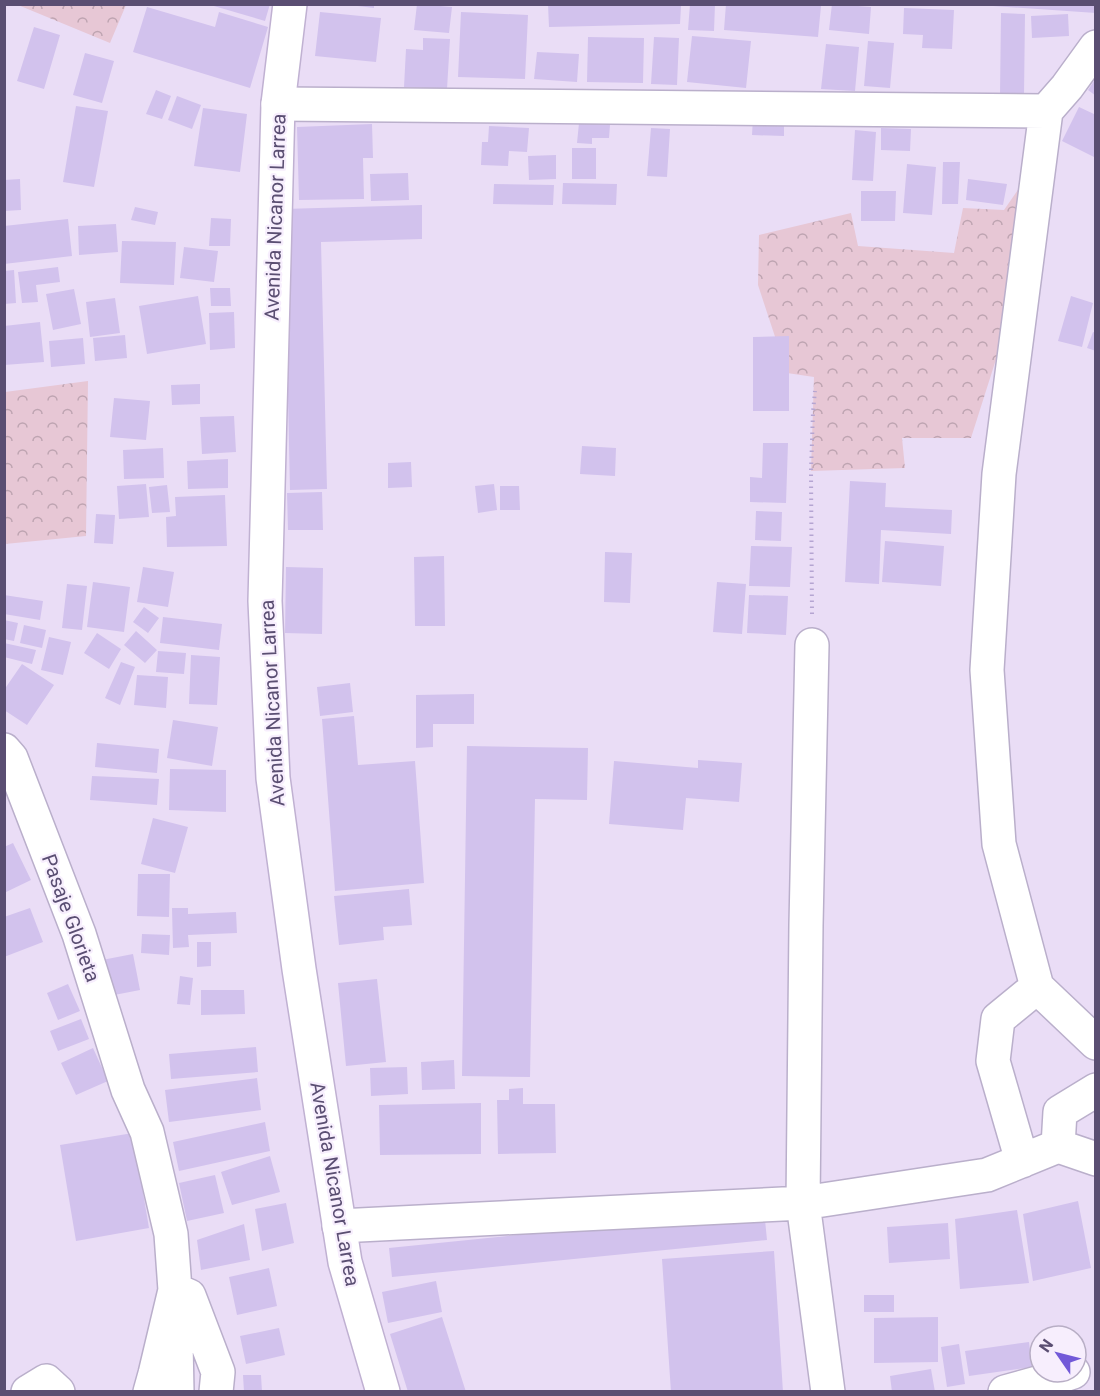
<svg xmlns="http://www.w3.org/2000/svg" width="1100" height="1396" font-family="Roboto,sans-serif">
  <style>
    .residential { fill: #eaddf6; fill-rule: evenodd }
    .forest { fill: url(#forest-crowns) }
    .building { fill: #d2c2ed }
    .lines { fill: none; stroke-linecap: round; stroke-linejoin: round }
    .minor-casing { stroke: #baafcb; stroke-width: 36 }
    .secondary-casing { stroke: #c0b1d2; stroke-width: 36 }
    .path { stroke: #b5a5d2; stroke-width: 4; stroke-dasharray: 1.5 4.5; stroke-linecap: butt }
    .minor { stroke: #fff; stroke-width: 33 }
    .secondary { stroke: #fff; stroke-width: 33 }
    .labels { text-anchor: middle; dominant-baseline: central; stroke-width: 4.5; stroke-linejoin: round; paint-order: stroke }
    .street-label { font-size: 20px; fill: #5a4e72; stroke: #f7eefd }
  </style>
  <defs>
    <pattern id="forest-crowns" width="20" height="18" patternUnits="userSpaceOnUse" patternTransform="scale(1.5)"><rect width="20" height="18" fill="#e7c7d5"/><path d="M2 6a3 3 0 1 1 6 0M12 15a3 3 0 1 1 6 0" fill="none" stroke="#bea4b1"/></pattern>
  </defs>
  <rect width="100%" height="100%" fill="#f3e8fa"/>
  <path class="residential" d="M5 5H1095V1391L5 1392ZM1040 1336H1076V1372H1040Z"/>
  <path class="forest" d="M18 5H126L110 43Z
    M1026 178 1012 309 971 438H902L905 468 811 471 814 377 787 373 758 285 759 235 851 213 858 246 954 253 963 208 1004 210Z
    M88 381 86 536 5 544V392Z"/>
  <path class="building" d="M207 4H270L265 21Z
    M358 4H374V8L358 6Z
    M417 4 452 7 449 33 414 30Z
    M548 4H645L681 6 680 24 549 27Z
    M690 4H715L714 31 688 30Z
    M726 4H804L821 6 818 37 724 30Z
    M832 4 871 7 869 34 829 30Z
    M994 4H1096V13L993 6Z
    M147 7 215 27 219 12 268 27 250 88 133 52Z
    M904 8 954 10 952 49 922 48 923 35 903 34Z
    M320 12 381 18 376 62 315 56Z
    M461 12 528 15 525 79 458 77Z
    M1001 13 1025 14 1024 95H1000Z
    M1068 14 1069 36 1032 38 1031 16Z
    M34 27 60 35 44 89 17 81Z
    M692 36 751 41 746 88 687 82Z
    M588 37 644 38 643 83 587 82Z
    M654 37 679 38 677 85 651 84Z
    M423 38 450 39 447 89 404 87 406 49 423 50Z
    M868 41 894 43 890 88 864 86Z
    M826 44 859 47 855 91 821 89Z
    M537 52 579 54 577 82 534 79Z
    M85 53 114 61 102 103 73 95Z
    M1096 78V96L1088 90Z
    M156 90 171 96 162 119 146 114Z
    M177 96 201 105 192 129 168 120Z
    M76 106 108 111 94 187 63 182Z
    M1079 107 1096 115V158L1062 141Z
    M203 108 247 114 240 172 194 166Z
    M753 117 784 118V136L752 135Z
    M579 123 610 125 609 138H592V144L577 143Z
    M372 124 373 158H363L364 199 299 200 297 127Z
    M489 126 529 128 527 152 509 151 508 166 481 165 482 142H488Z
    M651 128 670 129 667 177 647 176Z
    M881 128 911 129 910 151 881 150Z
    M855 130 876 132 873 181 852 180Z
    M572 148H596V179H572Z
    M556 155V179L529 180 528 156Z
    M943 162H960L958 204H942Z
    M907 164 936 167 932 215 903 213Z
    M408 173 409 200 371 201 370 174Z
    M20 179 21 210 4 211V180Z
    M968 179 1007 184 1003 205 966 200Z
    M563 183 617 184 616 205 562 204Z
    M494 184 554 185 553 205 493 204Z
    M861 191H896L895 221H861Z
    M422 205V239L321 242 327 489 290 490 284 209Z
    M135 207 158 212 155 225 131 220Z
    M211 218 231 219 230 246H209Z
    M68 219 72 256 4 264V226Z
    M116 224 118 252 79 255 78 226Z
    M122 241 176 242 174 285 120 283Z
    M184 247 218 251 214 282 180 278Z
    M58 267 60 282 36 285 38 302 22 303 18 272Z
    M14 270 16 303 4 304V271Z
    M210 288H230L231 306H211Z
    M74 289 81 324 53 330 46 294Z
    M198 296 206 344 147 354 139 306Z
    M1071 296 1093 303 1082 347 1058 341Z
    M115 298 120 333 90 337 86 302Z
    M234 312 235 348 210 350 209 313Z
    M40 322 44 362 4 365V326Z
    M1093 332 1096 333V351L1087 348Z
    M125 335 127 358 95 361 93 338Z
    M789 336V411H753V337Z
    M83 338 85 364 51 367 49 341Z
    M200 384V404L172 405 171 385Z
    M114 398 150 401 146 440 110 437Z
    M234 416 236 452 202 454 200 417Z
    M763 443H788L786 503 750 502V477L762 478Z
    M582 446 616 448 615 476 580 474Z
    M163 448 164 478 124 479 123 450Z
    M228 459V488L188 489 187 461Z
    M411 462 412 487 388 488V463Z
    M850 481 886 483 885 507 952 510 951 534 881 530 879 584 845 582Z
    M146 484 149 517 119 519 117 486Z
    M494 484 497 510 478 513 475 486Z
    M167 485 170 512 152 513 149 487Z
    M500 486H519L520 510H500Z
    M322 492 323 530H288L287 493Z
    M225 495 227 546 167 547 166 517 176 516 175 497Z
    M756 511 782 512 781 541 755 540Z
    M96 514 115 515 113 544 94 543Z
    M885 541 944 546 941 586 882 582Z
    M751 546 792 547 790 587 749 586Z
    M605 552 632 553 630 603 604 602Z
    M444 556 445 626H415L414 557Z
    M143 567 174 572 168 607 137 602Z
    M286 567 323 568 322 634 285 633Z
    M93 582 130 587 124 632 87 627Z
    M717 582 746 584 742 634 713 632Z
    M67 584 87 586 82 630 62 628Z
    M4 595 43 601 40 620 4 614Z
    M749 595 788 596 786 635 747 633Z
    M144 607 159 618 148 633 133 622Z
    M163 617 222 624 219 650 160 643Z
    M4 620 18 623 14 641 4 639Z
    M24 625 46 630 42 648 20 643Z
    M136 631 157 650 145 663 124 645Z
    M97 633 121 649 109 669 84 653Z
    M49 637 71 642 63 675 41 670Z
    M4 643 36 650 32 664 4 657Z
    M158 651 186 653 184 674 156 672Z
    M191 655 220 657 217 705 189 704Z
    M121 662 135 667 120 705 105 698Z
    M22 664 54 685 27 725 4 710V690Z
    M137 675 168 677 166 708 134 705Z
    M350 683 353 712 320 716 317 687Z
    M474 694V724H433V747L416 748V695Z
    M354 716 358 765 415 761 424 883 335 891 322 719Z
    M173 720 218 727 212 766 167 758Z
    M97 743 159 749 157 773 95 767Z
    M467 746 588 748 587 800 535 799 530 1077 462 1076Z
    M698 760 742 763 739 802 686 798 683 830 609 824 614 761 698 768Z
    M170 769 226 770V812L169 810Z
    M92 776 159 779 157 805 90 800Z
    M153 818 188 827 175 873 141 864Z
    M13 843 31 880 4 893V847Z
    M138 874H170L169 917 137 916Z
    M409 889 412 925 383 927 384 940 339 945 334 896Z
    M30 908 43 942 4 957V917Z
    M172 908H188V914L236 912 237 933 188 935 189 947 173 948Z
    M142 934 170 935 169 955 141 953Z
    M197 942H211V966L197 967Z
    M133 954 140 990 109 996 102 960Z
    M180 976 193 978 190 1005 177 1004Z
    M377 979 386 1062 346 1066 338 983Z
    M68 984 80 1011 58 1020 47 993Z
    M201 990H244L245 1014 201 1015Z
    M81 1019 89 1039 58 1051 50 1031Z
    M256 1047 258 1072 171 1079 169 1054Z
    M93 1048 108 1081 76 1095 61 1063Z
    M454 1060 455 1089 422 1090 421 1062Z
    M407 1067 408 1094 371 1096 370 1068Z
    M257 1078 261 1110 169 1122 165 1090Z
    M523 1088V1104H555L556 1153 498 1154 497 1100H509V1089Z
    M481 1103V1154L380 1155 379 1105Z
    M265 1122 270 1151 179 1171 173 1142Z
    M133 1133 149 1228 76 1241 60 1145Z
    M270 1156 280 1192 232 1205 221 1172Z
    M215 1175 224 1213 187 1221 179 1183Z
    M1078 1201 1091 1268 1033 1281 1023 1214Z
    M286 1203 294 1243 262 1251 255 1209Z
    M764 1210 767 1240 392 1277 389 1248Z
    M1017 1210 1029 1283 960 1289 955 1219Z
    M948 1223 950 1259 889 1263 887 1227Z
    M244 1224 250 1260 201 1270 197 1240Z
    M774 1251 783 1392H671L662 1259Z
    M269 1268 277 1306 237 1315 229 1277Z
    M436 1281 442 1312 388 1323 382 1292Z
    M864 1295H894V1312H864Z
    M442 1317 466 1392H408L390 1334Z
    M938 1317V1362L874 1363V1318Z
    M279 1328 285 1355 246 1364 240 1336Z
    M1029 1342 1032 1367 969 1376 965 1351Z
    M959 1344 965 1384 947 1387 941 1347Z
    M931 1369 935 1392H892L890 1376Z
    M243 1375H261L262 1392H244Z"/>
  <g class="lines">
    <g class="minor-casing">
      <path id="minor" d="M1096 47 1067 87 1046 111 999 474 987 670 999 844 1037 987 1096 1043
        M278 104 1046 111
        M812 645 806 925 803 1203 828 1392
        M4 750 11 758 79 934 128 1090 147 1132 171 1234 175 1290 155 1374 150 1392
        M1058 1146 1096 1159
        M1022 1161 993 1061 998 1019 1037 987
        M339 1226 803 1203 987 1175 1058 1146 1060 1112 1096 1090
        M28 1392 46 1381 58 1392
        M177 1392 175 1290 189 1296 218 1372 216 1392
        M1005 1392 1052 1379 1073 1372"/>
    </g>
    <g class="secondary-casing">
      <path id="secondary" d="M290 4 278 104 265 601 273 778 299 969 345 1262 383 1392"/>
    </g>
    <path class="path" d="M812 614 811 471 813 412 815 391"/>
    <use href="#minor" class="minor"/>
    <use href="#secondary" class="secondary"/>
  </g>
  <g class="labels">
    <g class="street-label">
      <text transform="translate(275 217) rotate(-88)">Avenida Nicanor Larrea</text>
      <text transform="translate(272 703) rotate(-93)">Avenida Nicanor Larrea</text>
      <text transform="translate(71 918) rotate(70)">Pasaje Glorieta</text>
      <text transform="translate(335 1184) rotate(80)">Avenida Nicanor Larrea</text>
    </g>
  </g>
  <rect width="1100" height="1396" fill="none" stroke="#5a4e72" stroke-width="12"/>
  <g transform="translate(1058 1354) rotate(305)"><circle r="28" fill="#f7eefd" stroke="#b8aec5" stroke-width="1.5"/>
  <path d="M0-4.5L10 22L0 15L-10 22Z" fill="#7259d8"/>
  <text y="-9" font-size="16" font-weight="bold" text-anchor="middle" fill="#5a4e72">N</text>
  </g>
</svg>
